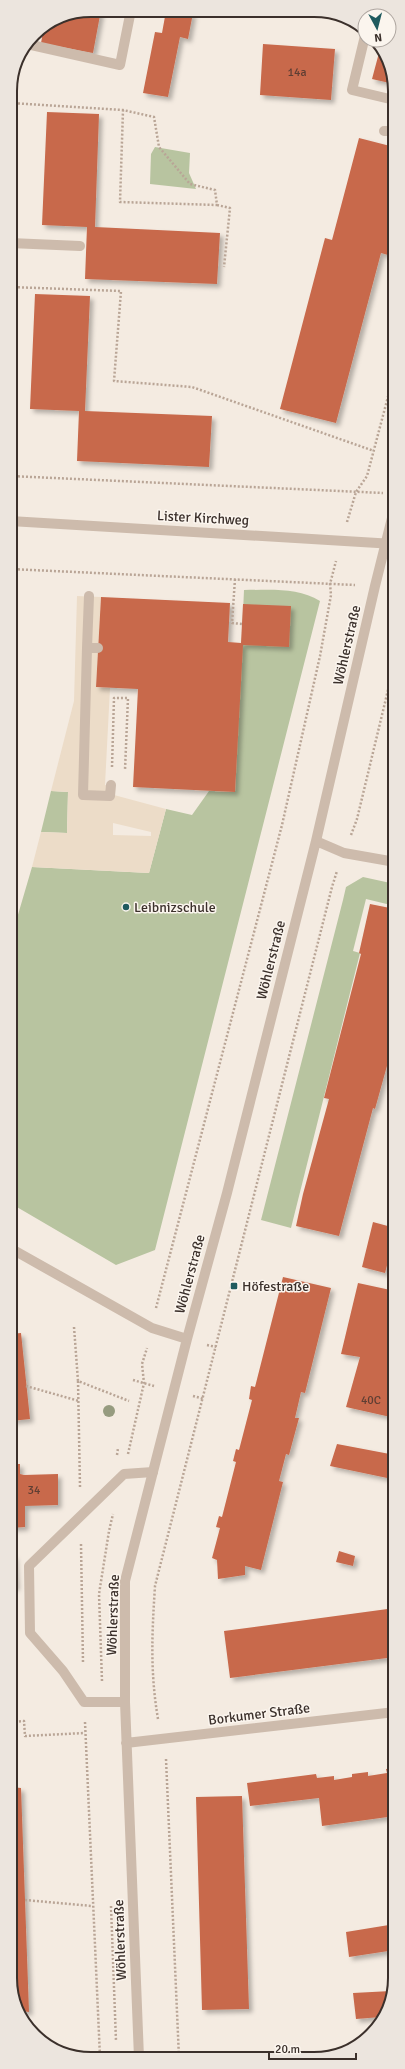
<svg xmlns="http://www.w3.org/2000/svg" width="405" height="2069" font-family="Signika,sans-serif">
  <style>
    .green { fill: #b8c4a0 }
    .plaza { fill: #ecdcc8; fill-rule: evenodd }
    .building { fill: #c8694b; filter: url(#shadow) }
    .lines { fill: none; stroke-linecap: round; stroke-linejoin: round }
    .path { stroke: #b9a596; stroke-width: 2.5; stroke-dasharray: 2 2; stroke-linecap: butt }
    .service { stroke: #cdbbac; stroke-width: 10 }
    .pedestrian { stroke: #cdbbac; stroke-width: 10 }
    .minor { stroke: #cdbbac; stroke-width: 10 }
    .tertiary { stroke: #cdbbac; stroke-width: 10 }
    .tree { fill: #969b7f }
    .poi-dot { fill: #1f5a5e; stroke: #fbf5ee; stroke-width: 1.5 }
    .labels { text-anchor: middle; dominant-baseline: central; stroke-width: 3; stroke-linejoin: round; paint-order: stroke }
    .number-label { font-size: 12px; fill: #5e3e33 }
    .street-label { font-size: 14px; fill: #3b302b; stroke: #fbf5ee }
    .poi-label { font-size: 14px; fill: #3b302b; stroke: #fbf5ee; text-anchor: start }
    .rim { fill: none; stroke: #3b302b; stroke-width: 2 }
  </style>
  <defs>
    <filter id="shadow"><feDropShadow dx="3.5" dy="3.5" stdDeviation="2" flood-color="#0004"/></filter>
  </defs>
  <rect width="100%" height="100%" fill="#f4ebe1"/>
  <path class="green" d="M155 147 190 153 189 173 196 189 150 184 151 154Z
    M244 590C270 590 298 587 320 601L155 1250 116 1265 10 1203V942L32 867 149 873 166 809 192 815 209 791 235 792Z
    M51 791 68 792 67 833 41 832Z
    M363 877 395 884V906L366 899 353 951 360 953 291 1228 261 1220 343 900 346 887Z"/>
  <path class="plaza" d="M77 596 101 597 96 687 110 688 105 785 115 786 114 795 166 809 149 873 32 867 41 832 67 833 68 792 51 791 74 701ZM113 823 151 832V836L113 835Z"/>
  <path class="building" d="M91 10H101L93 53 41 43 44 27 60 16Z
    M166 11 193 13 188 39 180 37 168 97 143 93 155 32 162 33Z
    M263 44 335 49 331 100 260 95Z
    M380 49 394 81V84L372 79Z
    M47 112 99 114 95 227 220 233 217 284 85 279 87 227 42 225Z
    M359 138 394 147V231L388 255 381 253 336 423 280 409 325 238 332 240Z
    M35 294 90 296 85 411 212 416 209 467 77 461 79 411 30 409Z
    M101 597 230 603 228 642 241 643 243 604 291 606 289 647 243 645 235 792 133 787 138 689 96 687Z
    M370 904 395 909V1037L375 1109 373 1108 339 1236 296 1226 303 1194 329 1099 324 1098 361 954 359 953Z
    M373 1222 395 1228V1253L390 1254 385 1273 362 1267Z
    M283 1277 331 1288 305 1393 301 1392 295 1418H299L289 1455 286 1454 279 1481 283 1482 261 1570 245 1566V1575L218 1579 217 1560 212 1558 220 1528 216 1527 219 1516 222 1517 236 1462 233 1461 236 1449 239 1450 252 1400 249 1399 251 1386 255 1387Z
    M358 1283 395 1291V1335L387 1366 395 1368V1418L346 1407 360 1357 341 1354Z
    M21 1333 30 1419 11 1421 10 1334Z
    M337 1444 395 1455 392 1479 330 1466Z
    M11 1464H20V1474L24 1475 58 1474V1505L25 1506V1527L11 1528Z
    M339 1551 355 1556 353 1566 336 1562Z
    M11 1555H14L16 1587H11Z
    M395 1608V1657L230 1678 224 1631Z
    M395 1768V1816L322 1826 319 1798 250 1806 247 1783 316 1774 317 1778 334 1776V1780L352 1777V1774L368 1772V1776L387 1773 386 1769Z
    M11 1787 21 1788 29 2012 21 2011 11 1988Z
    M242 1796 249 2009 202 2010 196 1797Z
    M395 1924V1950L349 1957 346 1932Z
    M391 1991 381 2017 356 2019 353 1993Z"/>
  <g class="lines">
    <path class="path" d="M10 103 123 110 154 117 159 147 190 184 215 190 217 205 120 202 123 110
      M217 205 230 208 224 267
      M10 287 121 291 114 381 192 387 374 451
      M10 476 383 493
      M347 522 356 492 367 476 394 374
      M10 569 355 585
      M235 579 232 623 242 624
      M112 767 114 698H128L125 770
      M351 835 357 819 394 665
      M156 1308 282 825 320 656 331 595 330 584 336 561
      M74 1327 78 1381
      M207 1345 216 1347
      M133 1380 154 1386
      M26 1386 79 1401
      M193 1396 204 1399
      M128 1454 144 1383 142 1364 147 1348
      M117 1455 118 1448
      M80 1487 78 1381 129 1401
      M81 1544 83 1663
      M102 1681 99 1594 109 1531 113 1514
      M158 1719C150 1672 152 1633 155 1586L332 887 337 871
      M11 1722 24 1721 25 1736 85 1733
      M85 1722 100 2057
      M166 1759 179 2058
      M25 1900 92 1906
      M111 1906 116 2041"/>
    <path class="service" d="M365 36 352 90 394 100
      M27 44 120 65 131 10
      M384 131H394
      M10 243 80 246
      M125 1702H84L63 1671 30 1633 29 1566 124 1474 153 1472"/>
    <path class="pedestrian" d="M89 596 87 648H98
      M87 648 83 795 110 796 111 785"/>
    <path class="minor" d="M316 841 344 853 395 862
      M10 1248 152 1328 187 1339
      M126 1743 395 1712
      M139 2058 125 1702V1581L187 1339 227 1193 316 841 375 586 394 510"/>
    <path class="tertiary" d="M10 521 394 544"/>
  </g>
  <circle class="tree" cx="109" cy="1411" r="6"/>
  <g class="poi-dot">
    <circle cx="126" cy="907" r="4"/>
    <rect x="230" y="1282" width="8" height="8" rx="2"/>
  </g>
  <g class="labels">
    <g class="number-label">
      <text x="297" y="72">14a</text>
      <text x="371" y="1400">40C</text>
      <text x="34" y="1490">34</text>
    </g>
    <g class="street-label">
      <text transform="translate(203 518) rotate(3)">Lister Kirchweg</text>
      <text transform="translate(347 645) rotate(-77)">Wöhlerstraße</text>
      <text transform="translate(271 960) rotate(-76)">Wöhlerstraße</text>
      <text transform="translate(190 1274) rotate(-75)">Wöhlerstraße</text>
      <text transform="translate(113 1615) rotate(-88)">Wöhlerstraße</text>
      <text transform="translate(259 1714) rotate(-7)">Borkumer Straße</text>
      <text transform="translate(120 1940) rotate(-92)">Wöhlerstraße</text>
    </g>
    <g class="poi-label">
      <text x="134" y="907">Leibnizschule</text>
      <text x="242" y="1286">Höfestraße</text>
    </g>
  </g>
  <path d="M0 0H405V2069H0ZM91 17H314A74 74 0 0 1 388 91V1978A74 74 0 0 1 314 2052H91A74 74 0 0 1 17 1978V91A74 74 0 0 1 91 17Z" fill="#ece5de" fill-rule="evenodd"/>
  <path class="rim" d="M91 17H314A74 74 0 0 1 388 91V1978A74 74 0 0 1 314 2052H91A74 74 0 0 1 17 1978V91A74 74 0 0 1 91 17Z"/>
  <g transform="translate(377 28) rotate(173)"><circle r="19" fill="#fbf5ee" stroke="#aea6a0"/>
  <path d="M0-3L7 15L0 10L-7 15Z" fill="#1f5a5e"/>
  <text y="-6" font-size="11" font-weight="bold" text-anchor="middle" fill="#3b302b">N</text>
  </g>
  <path d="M269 2053v6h87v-6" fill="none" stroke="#3b302b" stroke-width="2"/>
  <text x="275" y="2053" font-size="12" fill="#3b302b" stroke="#fbf5ee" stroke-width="3" paint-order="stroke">20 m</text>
</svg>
